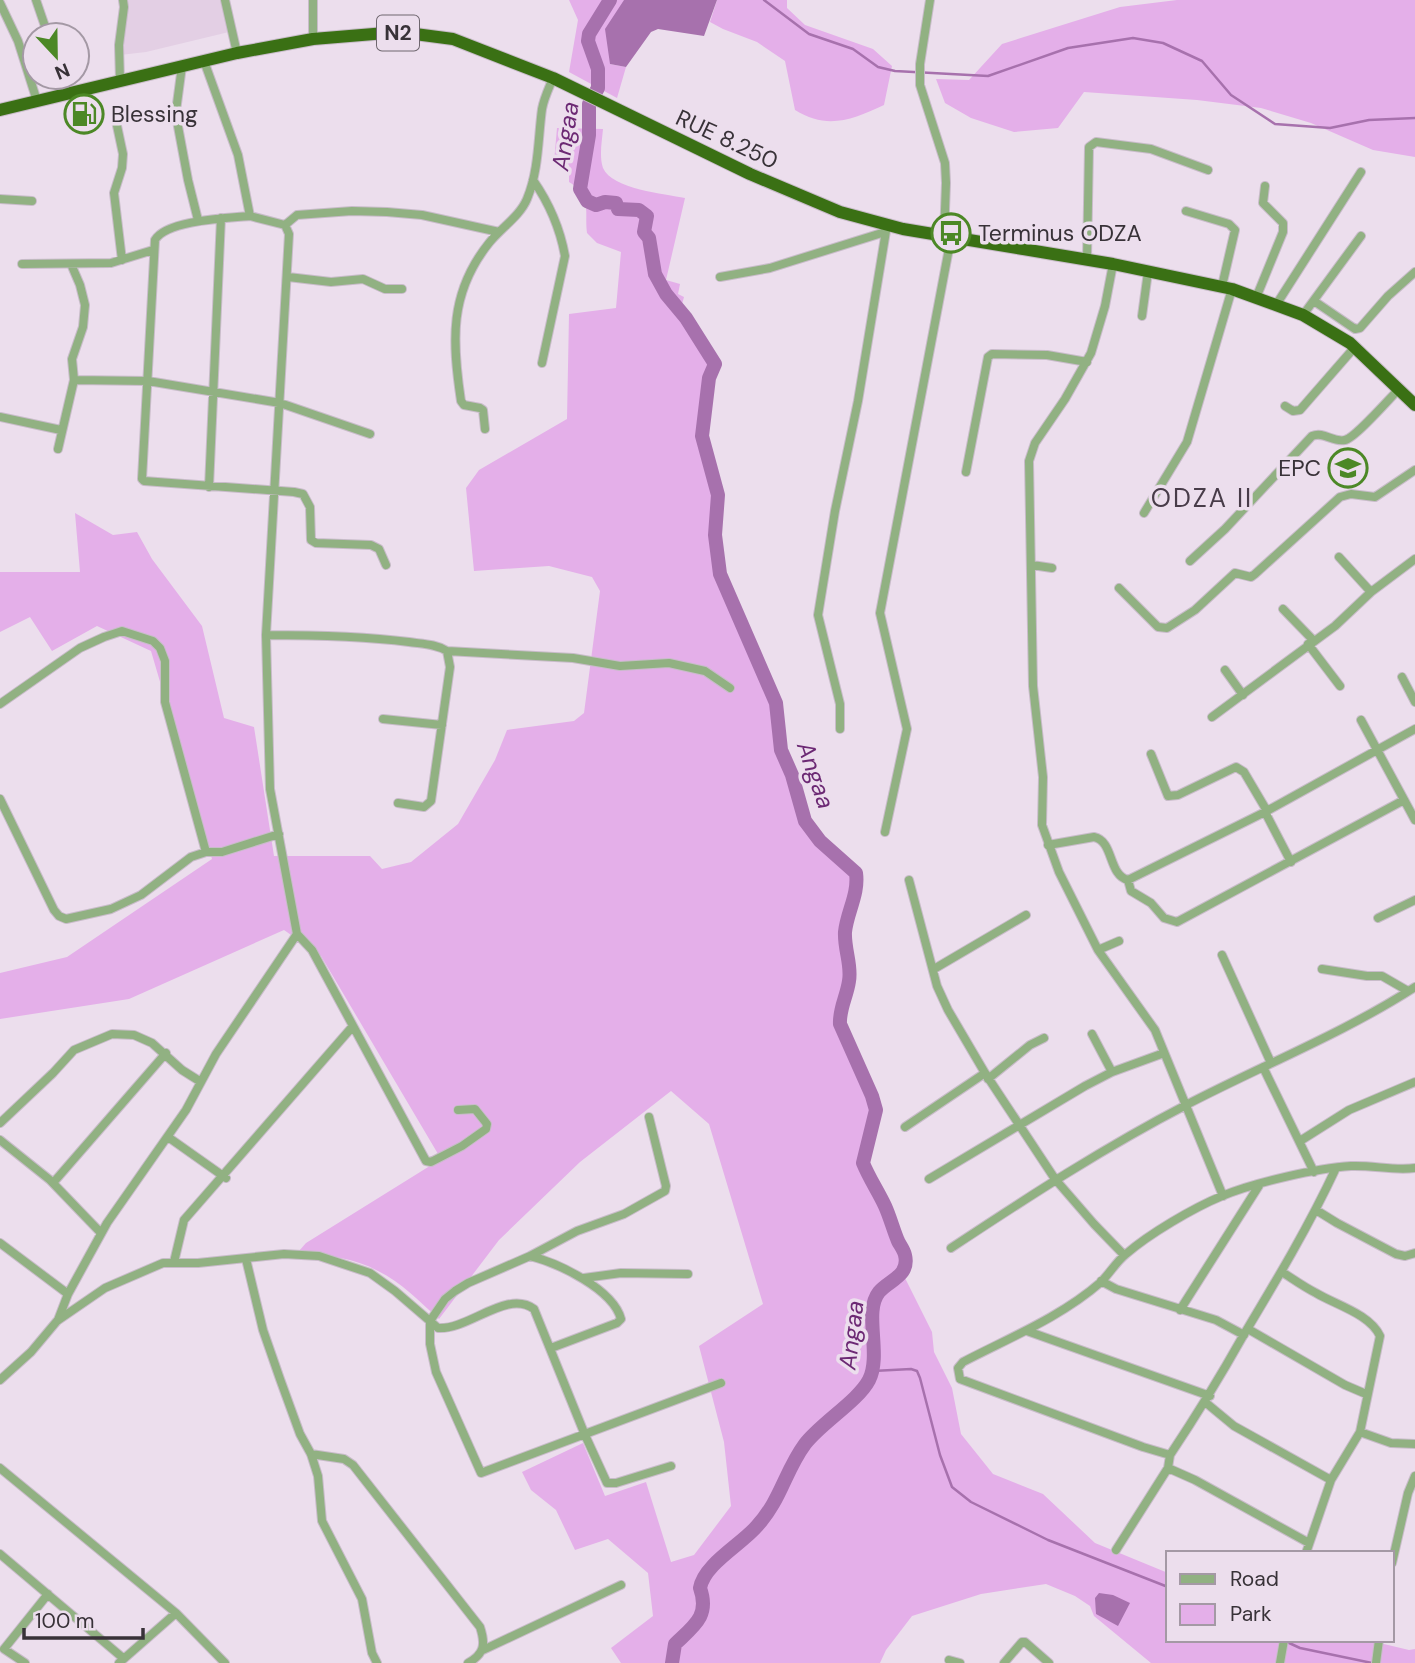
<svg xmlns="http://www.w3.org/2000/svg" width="1415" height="1663" font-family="'DM Sans',sans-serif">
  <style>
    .built { fill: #e3cfe4 }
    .green { fill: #e4afe9 }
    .water { fill: #a771ad }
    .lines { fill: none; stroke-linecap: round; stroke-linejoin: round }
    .stream { stroke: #a771ad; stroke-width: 2.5 }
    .river { stroke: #a771ad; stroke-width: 14 }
    .minor-casing { stroke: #c8bcc9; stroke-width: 10 }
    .highway-casing { stroke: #c8bcc9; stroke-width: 14 }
    .minor { stroke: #91b182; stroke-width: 8 }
    .highway { stroke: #3a7014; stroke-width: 12 }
    .labels { text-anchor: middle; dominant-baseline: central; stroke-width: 7; stroke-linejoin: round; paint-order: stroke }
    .shield { fill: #ecdeed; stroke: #6e666e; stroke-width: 2 }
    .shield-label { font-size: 21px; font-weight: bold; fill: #383238 }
    .poi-label { font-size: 23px; fill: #383238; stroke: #ecdeed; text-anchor: start }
    .street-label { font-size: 23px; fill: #383238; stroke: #ecdeed }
    .water-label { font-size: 24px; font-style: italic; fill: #6c2974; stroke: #ecdeed }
    .quarter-label { font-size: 26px; letter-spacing: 2px; fill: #483c49; stroke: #ecdeed }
  </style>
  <rect width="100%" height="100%" fill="#ecdeed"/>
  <path class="built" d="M126 0H222L229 32 146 52 120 55 128 6Z"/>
  <path class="green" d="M569 0H624L610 64 626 67 617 98 569 72 578 20Z
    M717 0H787V8L805 25 873 49 892 66 884 105C852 120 827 130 795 110L785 61 757 42 723 29 710 22Z
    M1177 0H1415V157L1373 150 1311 123 1261 108 1197 100 1084 92 1058 128 1014 132 971 118 945 103 936 79 969 80 1002 44 1120 7Z
    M557 128 603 129C602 141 599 156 603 168 612 189 665 194 685 198L666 280 680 284 678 294 684 297 681 308 715 364 709 378 702 436 718 495 715 535 720 574 776 703 781 750 792 775 805 821 820 841 856 873 857 884 845 933 850 967 849 981 839 1016 844 1036 872 1096 876 1110 863 1163 886 1208 905 1256 902 1272 932 1332 934 1352 952 1388 961 1434 993 1474 1043 1494 1095 1543 1168 1573V1640H1367L1409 1650 1415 1649V1663H1151L1094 1616 1090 1606 1075 1596 1046 1584 981 1594 912 1616 886 1650 880 1663H621L611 1648 653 1616 648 1573 608 1539 575 1550 556 1510 531 1490 522 1472 583 1443 605 1496 646 1482 671 1562 694 1555 731 1506 724 1442 699 1346 763 1304 709 1124 671 1091 580 1162 499 1240 439 1319C420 1302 401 1282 378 1271 355 1258 325 1255 299 1251L306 1243 441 1159 321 956 284 930 129 999 0 1019V973L67 957 212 859 151 651 97 626 52 651 30 617 0 632V572H80L75 513 113 535 137 532 152 559 202 626 224 718 254 727 274 856H370L382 869 411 862 458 824 495 760 507 730 574 721 584 713 600 591 592 577 549 566 474 571 466 488 479 470 567 419 569 314 616 308 621 252 597 243 587 233C584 209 593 197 569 182V165L554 162Z"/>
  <path class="water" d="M624 0H717L704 36 658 29 651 32 626 67 610 64 605 29Z
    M1099 1593 1113 1595 1130 1603 1118 1626 1096 1614 1095 1598Z"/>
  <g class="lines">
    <path class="stream" d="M764 0 809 34 853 49 878 67 895 71 988 76 1068 48 1133 38 1163 43 1202 61 1231 95 1275 124 1330 128 1369 120 1415 118
      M873 1371 911 1369 917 1371 920 1378 940 1455 952 1487 971 1502 1048 1540 1168 1587
      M1287 1642 1300 1648 1372 1663"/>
    <path class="river" d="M610 0 589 34 588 41 598 69V88L589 104V135L580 189 587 201 596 205 605 202 616 203 618 209 639 210 647 216 644 232 649 238 655 274 666 294 686 318 715 364 709 378 702 436 718 495 715 535 720 574 776 703 781 750 792 775 805 821 820 841 856 873C859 894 847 912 845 932 844 949 852 965 849 981 847 996 839 1009 840 1024L872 1096 876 1110 863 1163C869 1178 878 1191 885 1206 890 1217 893 1229 898 1241 900 1245 904 1250 905 1255 910 1276 889 1280 879 1292 863 1312 882 1354 869 1380 858 1401 821 1423 805 1444 785 1471 781 1500 757 1526 742 1544 704 1564 700 1588 710 1616 694 1626 675 1644L672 1663"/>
    <g class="minor-casing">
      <path id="minor" d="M36 0 48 35
        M225 0 237 53
        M930 0 920 64V85L945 163 946 183 944 237
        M0 3 18 41 37 101
        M313 39V0
        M204 61 238 155 250 216 285 225 289 234 266 635 270 789 297 934 312 950 426 1161 431 1162 462 1146 486 1129 487 1124 475 1109 458 1110
        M182 66 176 111 177 121 188 180 198 220
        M62 77 67 94
        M120 81 119 45 124 7 123 0
        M116 121 123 154 122 168 114 193 122 260
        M533 180C549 203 560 228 565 256L542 363
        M0 199 32 201
        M1186 211 1229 224 1235 230 1222 286
        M250 216C229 218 166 220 155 240L142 479 144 481 294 492 303 494 310 507 311 540 316 543 371 545 379 549 386 565
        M285 225 297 215 352 211 387 212 422 215 499 232
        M1087 260 1089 147 1096 142 1151 149 1208 170
        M22 264 111 263 153 250
        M1113 264 1105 306 1091 353 1065 399 1035 443 1029 461 1033 686 1043 777 1042 825 1059 872 1098 950 1155 1030 1223 1196
        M288 277 331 282 363 279 385 289H402
        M720 277 770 268 885 232
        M1256 298 1283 232V223L1263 203 1265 186
        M1314 301 1355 329 1360 328 1388 296 1415 272
        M1276 305 1361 172
        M1303 315 1361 236
        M1142 316 1148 272
        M74 380 148 381 280 403 370 434
        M1285 406 1293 411 1300 410 1354 348
        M0 417 61 430
        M485 429 483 410 480 408 464 405 461 401C452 341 449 293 489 243 501 228 520 216 527 199 539 170 538 138 542 109 544 98 549 88 553 78
        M58 449 74 380 72 359 83 327 85 305 80 285 71 264
        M966 472 988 357 992 354 1047 355 1087 362
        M209 487 221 218
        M1144 513 1187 442 1232 289
        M1339 557 1371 592
        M1190 561 1225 529 1312 436C1324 431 1333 443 1345 440 1355 438 1390 398 1399 389
        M1032 565 1052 568
        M1119 588 1158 627 1167 628 1195 610 1235 573 1251 577 1255 574 1340 497 1351 494 1375 497 1415 470
        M1283 609 1314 641
        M266 635C314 635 362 636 409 642 422 644 436 644 447 651L450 667 431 801 424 807 398 803
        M1308 644 1340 686
        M447 651 573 658 620 666 669 663 705 671 730 688
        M1225 670 1243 695
        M1402 677 1415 702
        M0 704 80 648 104 637 122 631 153 641 160 648 165 661V702L206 852
        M1212 717 1335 626 1371 592 1415 559
        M383 719 442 725
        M1361 720 1415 820
        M840 729V704L818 615 835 511 858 401 887 225
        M1151 754 1168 796 1178 795 1236 767 1244 772 1267 811
        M0 799 54 910 59 916 66 919 111 909 141 895 191 857 206 852H222L279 834
        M1265 812 1291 862
        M885 832 907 729 880 613 951 238
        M1048 845 1094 837C1114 841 1108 875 1128 880L1131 891 1151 903 1164 918 1177 922 1404 800
        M909 880 937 986 948 1010 985 1073 1055 1179 1094 1224 1124 1255
        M1128 880 1265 812 1415 729
        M1378 918 1415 900
        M1098 950 1119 941
        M1222 955 1271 1063
        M934 969 1026 915
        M1322 969 1367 976H1382L1408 991
        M1092 1034 1112 1072
        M1263 1067 1314 1172
        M988 1079 1030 1045 1044 1038
        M649 1117 666 1186 665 1191 624 1214 577 1231 530 1256 468 1283 455 1291 445 1299 430 1321V1344L436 1372 481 1473 721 1383
        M0 1123 53 1073 74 1050 112 1034 134 1035 152 1043 182 1070 201 1082
        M905 1127 985 1073
        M168 1137 226 1178
        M0 1140 50 1180 101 1233
        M1300 1141 1349 1110 1415 1082
        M1336 1168C1309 1226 1276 1281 1243 1336 1220 1377 1196 1416 1170 1455L1143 1447 960 1379 958 1368 963 1362C1009 1338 1061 1317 1101 1282 1110 1273 1116 1262 1126 1254 1149 1234 1193 1208 1222 1196 1253 1183 1317 1168 1351 1166 1373 1165 1394 1171 1415 1168
        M929 1179 1085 1086 1112 1072 1164 1053
        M53 1183 166 1053
        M1316 1210 1337 1223 1396 1254 1405 1256 1415 1253
        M0 1243 68 1294
        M951 1248C1028 1197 1105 1147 1188 1104 1263 1065 1344 1033 1415 987
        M530 1256C558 1263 613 1289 621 1319L617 1323 551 1348
        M246 1259 263 1330 280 1379 300 1434 311 1454 318 1476 322 1521 362 1599 372 1653 377 1663
        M174 1262 184 1220 353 1026
        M1282 1272C1293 1279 1304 1287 1316 1293 1336 1305 1370 1314 1380 1336L1360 1432 1331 1480 1306 1553
        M584 1278 621 1273 688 1274
        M1101 1281 1116 1289 1216 1320 1244 1335
        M1180 1310 1260 1184
        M58 1320 68 1294 107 1223 186 1110 216 1054 297 934
        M1248 1329 1345 1385 1366 1394
        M1027 1331 1210 1396
        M0 1380 31 1352 57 1321 105 1288 163 1263H198L284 1254 319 1256 370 1273 395 1291 438 1328C469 1330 507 1289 534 1309L585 1435 607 1483H616L671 1466
        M1205 1402 1234 1426 1331 1480
        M1360 1432 1391 1443 1415 1444
        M311 1454 344 1459 353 1465 480 1627C486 1645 484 1654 468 1663
        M1170 1455 1168 1468 1195 1480 1309 1543
        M0 1468 176 1613 225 1663
        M1116 1550 1168 1468
        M0 1554 123 1658
        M1392 1563 1408 1493 1415 1476
        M483 1650 621 1585
        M949 1660 960 1663
        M25 1663 4 1649 48 1594
        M119 1663 176 1613
        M1004 1663 1022 1642H1025L1049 1663
        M1280 1663 1284 1640
        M1376 1663 1379 1640"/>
    </g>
    <g class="highway-casing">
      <path id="highway" d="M0 110 237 53 313 39 386 33 415 34 453 39 553 78 750 174 840 212 903 229 1113 264 1232 289 1303 315 1350 343 1415 405"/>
    </g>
    <use href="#minor" class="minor"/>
    <use href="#highway" class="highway"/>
  </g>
  <defs>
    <g id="fuel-ring" transform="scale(2.0125)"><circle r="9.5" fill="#ecdeed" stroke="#4c8826" stroke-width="1.5"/><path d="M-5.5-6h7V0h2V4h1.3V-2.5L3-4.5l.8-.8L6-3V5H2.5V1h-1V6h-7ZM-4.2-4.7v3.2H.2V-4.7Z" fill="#4c8826"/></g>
    <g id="bus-ring" transform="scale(2.0125)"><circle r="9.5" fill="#ecdeed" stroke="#4c8826" stroke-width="1.5"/><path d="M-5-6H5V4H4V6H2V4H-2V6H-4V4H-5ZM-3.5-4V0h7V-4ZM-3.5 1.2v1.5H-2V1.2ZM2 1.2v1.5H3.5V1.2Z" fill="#4c8826"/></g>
    <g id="school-ring" transform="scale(2.0125)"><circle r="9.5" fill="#ecdeed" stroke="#4c8826" stroke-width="1.5"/><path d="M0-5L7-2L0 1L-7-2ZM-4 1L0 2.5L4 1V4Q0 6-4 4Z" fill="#4c8826"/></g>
  </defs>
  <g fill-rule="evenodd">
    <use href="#fuel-ring" x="84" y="114"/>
    <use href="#bus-ring" x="951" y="233"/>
    <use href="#school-ring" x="1348" y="468"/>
  </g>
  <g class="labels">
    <rect class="shield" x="377" y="15.5" width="42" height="35" rx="5"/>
    <g class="shield-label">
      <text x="398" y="33">N2</text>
    </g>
    <g class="poi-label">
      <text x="111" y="114">Blessing</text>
      <text x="978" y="233">Terminus ODZA</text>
      <text x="1321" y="468" text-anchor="end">EPC</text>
    </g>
    <g class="street-label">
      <text transform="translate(727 139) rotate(25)">RUE 8.250</text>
    </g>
    <g class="water-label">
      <text transform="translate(565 136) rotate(-81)">Angaa</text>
      <text transform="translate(816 775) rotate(71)">Angaa</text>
      <text transform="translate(851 1335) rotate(-83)">Angaa</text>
    </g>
    <g class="quarter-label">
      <text x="1202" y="498">ODZA II</text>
    </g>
  </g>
  <rect x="1166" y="1551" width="228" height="91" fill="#ecdeed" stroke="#a499a5" stroke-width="2"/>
  <rect x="1180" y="1574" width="35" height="10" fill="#91b182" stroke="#a499a5" stroke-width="2"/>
  <text x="1230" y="1586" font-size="21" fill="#383238">Road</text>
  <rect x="1180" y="1604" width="35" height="21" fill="#e4afe9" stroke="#a499a5" stroke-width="2"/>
  <text x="1230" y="1621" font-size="21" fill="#383238">Park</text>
  <g transform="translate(56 56) rotate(158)"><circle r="33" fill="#ecdeed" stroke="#a499a5" stroke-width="2"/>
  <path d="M0-5L12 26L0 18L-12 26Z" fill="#4c8826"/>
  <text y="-10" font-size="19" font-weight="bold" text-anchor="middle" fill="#383238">N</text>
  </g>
  <path d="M24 1628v10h119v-10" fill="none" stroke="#383238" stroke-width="3.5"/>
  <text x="35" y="1628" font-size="21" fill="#383238" stroke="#ecdeed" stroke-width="5" paint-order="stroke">100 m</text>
</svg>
